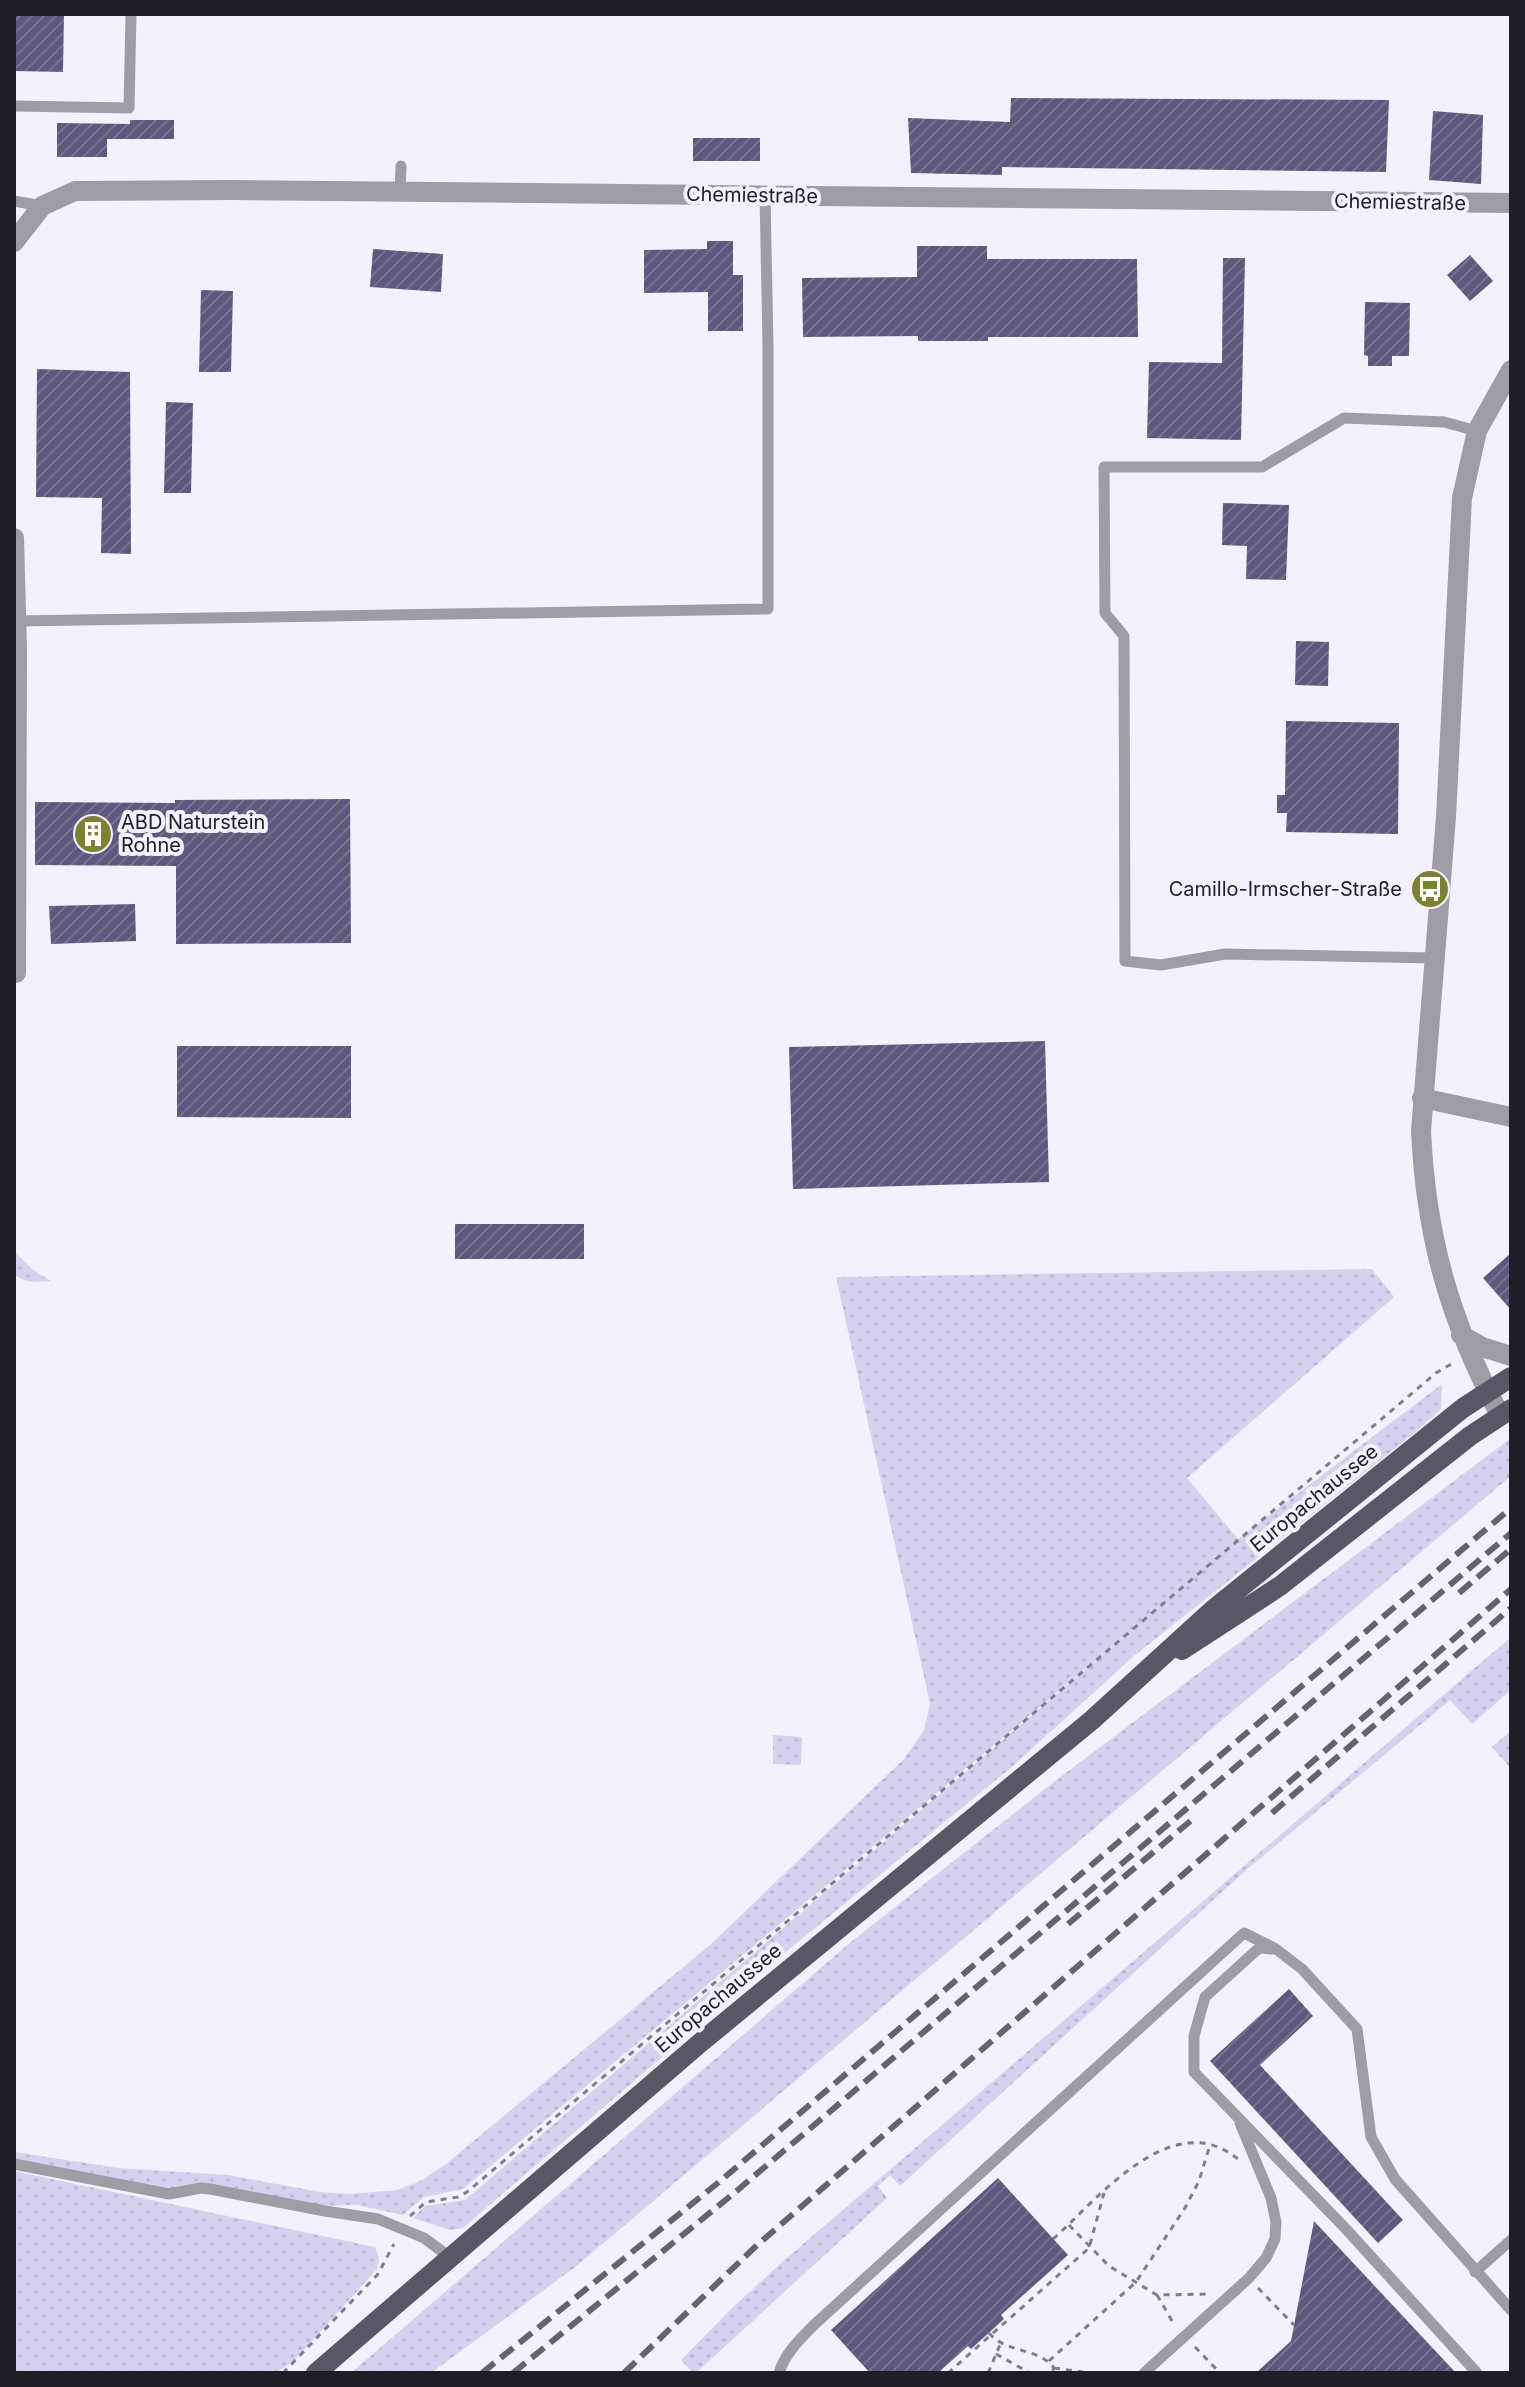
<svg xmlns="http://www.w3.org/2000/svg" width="1525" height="2387" font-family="Inter,sans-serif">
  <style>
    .grass { fill: url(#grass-dots) }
    .building { fill: url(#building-hatch) }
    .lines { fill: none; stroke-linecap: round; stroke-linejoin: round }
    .path { stroke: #807e88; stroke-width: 3; stroke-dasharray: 6 6; stroke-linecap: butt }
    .service { stroke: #9e9da6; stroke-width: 11 }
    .minor { stroke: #9e9da6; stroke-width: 20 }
    .tertiary { stroke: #9e9da6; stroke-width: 20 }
    .primary { stroke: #5a5666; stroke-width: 20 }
    .rail { stroke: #65636d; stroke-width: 6; stroke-dasharray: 16 8; stroke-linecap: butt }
    .labels { text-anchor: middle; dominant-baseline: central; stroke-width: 8; stroke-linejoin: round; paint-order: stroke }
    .street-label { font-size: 20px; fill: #1f1d25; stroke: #f4f1fe }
    .poi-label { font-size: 20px; fill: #1f1d25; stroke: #f4f1fe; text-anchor: start }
  </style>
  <defs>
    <pattern id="grass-dots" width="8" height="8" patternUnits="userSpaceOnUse" patternTransform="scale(2)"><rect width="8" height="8" fill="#d7d1ef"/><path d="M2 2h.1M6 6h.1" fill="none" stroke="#b8b3cd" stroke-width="1.8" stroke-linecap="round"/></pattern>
    <pattern id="building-hatch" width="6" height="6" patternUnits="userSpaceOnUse" patternTransform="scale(2)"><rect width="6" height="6" fill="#60577e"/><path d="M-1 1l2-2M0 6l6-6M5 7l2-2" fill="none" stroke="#77708e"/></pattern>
  </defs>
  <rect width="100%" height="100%" fill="#f4f1fe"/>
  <path class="grass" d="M14 1251 33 1270 51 1281C36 1282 26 1284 14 1274Z
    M1372 1269 1394 1297 1187 1478 1238 1539 1442 1384 1441 1409 1418 1430 1134 1656 1013 1766 754 1978 463 2228 450 2230 413 2218 425 2206 465 2200 1140 1623 463 2189 424 2197 403 2215 357 2205 315 2206 217 2185 171 2190 14 2159V2152L119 2168 228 2175 320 2192 350 2194 397 2190 422 2180 446 2164 711 1944 904 1759 924 1730 930 1704 836 1277Z
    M1511 1438V1476L574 2268 431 2373H351L852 1941 1059 1778Z
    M1511 1637V1690L1472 1724 1450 1700 1244 1872 900 2186 890 2175 878 2186 887 2198 696 2373H693L681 2360 731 2309 781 2263Z
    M1511 1731V1769L1492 1747Z
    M773 1735 802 1737 801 1763 799 1765 773 1764Z
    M14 2171 375 2247 379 2258 377 2269 295 2360 276 2373H14Z"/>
  <path class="building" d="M14 14H64L63 72 14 71Z
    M1011 98 1389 100 1386 172 1002 167V175L911 173 908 118 1010 122Z
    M1433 111 1483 115 1481 184 1429 180Z
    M130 120H174V139H107V157H57V123L130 124Z
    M693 138H760V161H693Z
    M707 241H733V275H743V331H708V292L644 293V250L707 249Z
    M917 246H987V259H1137L1138 337H988V341H918V336L803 337 802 278 917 277Z
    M373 249 443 254 441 292 370 287Z
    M1470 255 1493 281 1470 301 1447 275Z
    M1223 258H1245L1241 440 1147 438 1149 362 1222 363Z
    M201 290 233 291 231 372H199Z
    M1365 302 1410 303 1409 356H1392V366H1368V356L1364 355Z
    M37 369 130 372 131 554 101 553 102 498 36 497Z
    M166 402 193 403 191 493H164Z
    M1223 503 1289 505 1286 580 1246 579 1247 546 1222 545Z
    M1296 641 1329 642 1328 686 1295 685Z
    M1286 721 1399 723 1398 834 1286 832 1287 813H1277V795H1285Z
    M350 799 351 943 176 944V866L35 865V802L175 803V800Z
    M135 904 136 941 51 944 49 906Z
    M1045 1041 1049 1182 793 1189 789 1047Z
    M177 1046H351V1118L177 1117Z
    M455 1224H584V1259H455Z
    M1511 1253V1310L1483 1278Z
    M1289 1989 1313 2016 1260 2065 1403 2220 1378 2243 1210 2061Z
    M998 2178 1068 2255 1001 2315 1004 2319 971 2349 968 2346 938 2373H870L831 2330Z
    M1314 2221 1456 2373H1256L1291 2341Z"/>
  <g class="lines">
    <path class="path" d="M410 2216 426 2202 458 2197 467 2192 1436 1373 1453 1363
      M1069 2225 1109 2266 1157 2295 1207 2294
      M1053 2239C1099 2198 1173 2104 1239 2160
      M1258 2288 1294 2325
      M1157 2295 1175 2326
      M989 2333C1007 2354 1038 2347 1054 2368L1051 2373
      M1195 2347 1220 2373
      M996 2354 1030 2373
      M1049 2361 1136 2282 1185 2208 1199 2181 1210 2145
      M1054 2368 1090 2373
      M283 2373 378 2274 394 2244
      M948 2373 1089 2248 1104 2193
      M988 2373 1000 2345"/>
    <path class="service" d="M14 106 129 108 131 14
      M400 192 401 166
      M14 201 42 206
      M16 621 768 609V346L765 195
      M1434 958 1225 954 1161 965 1125 961 1124 636 1105 613 1104 467H1262L1344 418 1444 422 1477 431
      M1271 1949 1259 1948 1205 1997 1194 2036V2072L1346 2229 1477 2373
      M14 2164 169 2194 201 2188 210 2189 325 2211 378 2219 424 2238 451 2258
      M1475 2272 1511 2240
      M779 2373C785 2353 801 2338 815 2324L1244 1933 1276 1949 1302 1969 1357 2029 1371 2137 1395 2179 1511 2310
      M1144 2373 1249 2278 1266 2258 1275 2239 1276 2222 1271 2198 1240 2123"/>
    <path class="minor" d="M14 242 42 206 75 191 231 190 1511 203
      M14 538 17 649 16 973
      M1422 1098 1511 1117"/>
    <path class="tertiary" d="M1461 1335 1482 1347 1511 1356
      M1500 1415C1450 1321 1426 1238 1421 1131L1446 817 1462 498 1477 431 1511 370"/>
    <path class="primary" d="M1182 1650 1280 1586 1470 1436 1511 1409
      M316 2373 700 2043 1092 1720 1215 1608 1463 1408 1511 1377"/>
    <path class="rail" d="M1459 1593 1511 1549
      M1272 1813 1511 1608
      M1068 1924 1194 1818
      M482 2373 719 2182 1511 1508
      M513 2373 733 2194 1511 1533
      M624 2373 755 2247 1511 1589"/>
  </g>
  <defs>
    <g id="building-disc" transform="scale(2)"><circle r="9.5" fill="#7b832f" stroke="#f4f1fe"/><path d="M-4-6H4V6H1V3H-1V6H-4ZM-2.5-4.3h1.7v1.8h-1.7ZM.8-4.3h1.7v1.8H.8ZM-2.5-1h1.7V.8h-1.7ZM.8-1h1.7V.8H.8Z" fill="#fff"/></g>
    <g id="bus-disc" transform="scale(2)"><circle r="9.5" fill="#7b832f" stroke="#f4f1fe"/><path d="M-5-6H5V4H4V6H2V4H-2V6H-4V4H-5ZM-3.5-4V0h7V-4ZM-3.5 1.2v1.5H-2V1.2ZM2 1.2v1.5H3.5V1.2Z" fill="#fff"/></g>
  </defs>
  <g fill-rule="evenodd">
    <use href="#building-disc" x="93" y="834"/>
    <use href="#bus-disc" x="1430" y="889"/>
  </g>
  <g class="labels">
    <g class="street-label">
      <text transform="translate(752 195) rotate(1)">Chemiestraße</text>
      <text transform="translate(1400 202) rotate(1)">Chemiestraße</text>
      <text transform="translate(1314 1498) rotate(-39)">Europachaussee</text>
      <text transform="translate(718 1998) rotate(-40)">Europachaussee</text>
    </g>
    <g class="poi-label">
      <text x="121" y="822">ABD Naturstein<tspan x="121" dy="23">Rohne</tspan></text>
      <text x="1402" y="889" text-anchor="end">Camillo-Irmscher-Straße</text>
    </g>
  </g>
  <rect width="1525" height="2387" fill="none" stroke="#1f1d25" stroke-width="32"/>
</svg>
